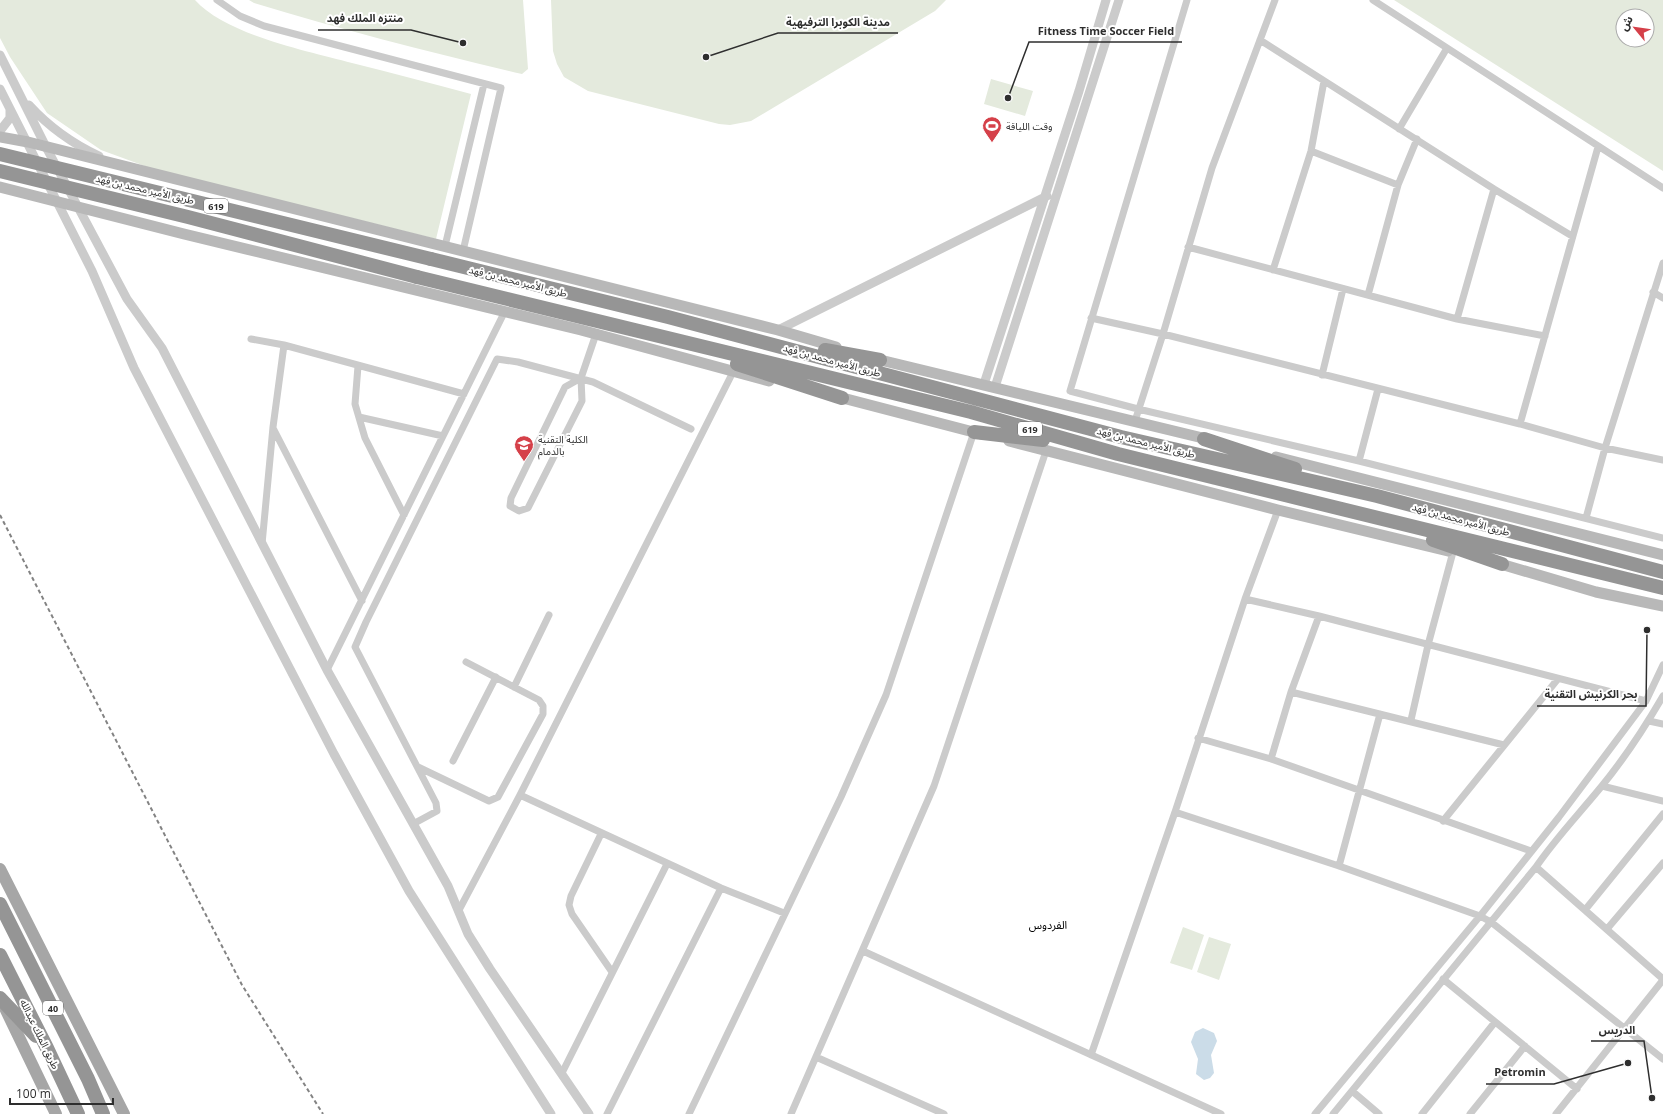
<svg xmlns="http://www.w3.org/2000/svg" width="1663" height="1114" font-family="'Open Sans','Noto Sans Arabic',sans-serif">
  <style>
    .green { fill: #e4eadd; fill-rule: evenodd }
    .water { fill: #cbdce8 }
    .lines { fill: none; stroke-linecap: round; stroke-linejoin: round }
    .minor { stroke: #cbcbcb; stroke-width: 7 }
    .tertiary { stroke: #cbcbcb; stroke-width: 9 }
    .secondary { stroke: #b8b8b8; stroke-width: 11 }
    .primary { stroke: #a6a6a6; stroke-width: 12 }
    .motorway { stroke: #959595; stroke-width: 14 }
    .rail { stroke: #838383; stroke-width: 2; stroke-dasharray: 4 3; stroke-linecap: butt }
    .motorway-bridge { stroke: #959595; stroke-width: 14 }
    .labels { text-anchor: middle; dominant-baseline: central; stroke-width: 4; stroke-linejoin: round; paint-order: stroke }
    .shield { fill: #fff; stroke: #6d6d6d; stroke-width: 1 }
    .shield-label { font-size: 9px; font-weight: bold; fill: #2e2e2e }
    .poi-label { font-size: 10px; fill: #2e2e2e; stroke: #fff; text-anchor: start }
    .street-label { font-size: 10px; fill: #2e2e2e; stroke: #fff }
    .neighbourhood-label { font-size: 11px; fill: #000; stroke: #fff }
    .leader { fill: none; stroke: #2e2e2e; stroke-width: 1.5 }
    .callout-dot { fill: #2e2e2e; stroke: #fff; stroke-width: 1.5 }
    .callout-label { font-size: 11px; text-anchor: middle; font-weight: bold; fill: #2e2e2e; stroke: #fff; stroke-width: 4; stroke-linejoin: round; paint-order: stroke }
  </style>
  <rect width="100%" height="100%" fill="#fff"/>
  <path class="green" d="M0 0H195C226 35 308 51 352 63 392 73 431 83 471 94L436 239 153 169 101 150 47 113 10 57 0 38Z
    M249 0H523L528 69 522 74C432 53 343 30 254 3Z
    M551 0H946L935 11 751 121 730 125 719 124 588 91 564 77 557 64 553 51Z
    M1394 0H1663V171ZM1623 16H1647V40H1623Z
    M991 79 1033 91 1025 116 984 104Z
    M1183 927 1204 935 1192 970 1170 963Z
    M1209 937 1231 944 1219 980 1197 972Z"/>
  <path class="water" d="M1203 1028 1214 1033 1217 1041 1211 1055 1214 1073 1210 1078 1204 1080 1196 1074 1198 1059 1191 1042 1195 1032Z"/>
  <g class="lines">
    <path class="minor" d="M217 0 240 16 264 26 501 88 463 251
      M1187 0 1070 391 1138 409 1359 461 1663 538
      M1373 0 1663 188
      M1260 40 1494 189 1572 236
      M1399 129 1447 48
      M1311 151 1398 185
      M445 246 484 84
      M1188 247 1457 319 1545 336
      M1273 270 1311 151 1324 81
      M1653 292 1663 298
      M1368 295 1398 185 1417 139
      M1091 318 1163 334 1520 424 1605 448 1663 460
      M1457 319 1494 189
      M251 339 284 345
      M358 366 355 404 365 438 404 515
      M1322 375 1343 289
      M581 378 582 401 528 508 519 511 510 506 511 498 565 387 581 378 596 334
      M359 417 443 436
      M1135 421 1163 334 1212 168 1275 0
      M1520 424 1598 147
      M273 428 362 601
      M1359 461 1378 389
      M1278 510 1245 599 1175 812 1339 866 1480 916 1491 922 1663 1059
      M1586 518 1605 448 1663 263
      M262 544 273 427 284 345 464 394
      M1245 599 1319 616 1646 701
      M327 670 505 311
      M514 687 549 615
      M1291 692 1504 745
      M1411 720 1428 645 1453 552
      M1649 721 1663 724
      M1198 738 1271 759 1531 851
      M1271 759 1291 692 1319 616
      M453 761 496 677
      M418 767 489 801 498 797 543 714V706L539 700 466 662
      M1602 786 1663 801
      M520 795 721 888 784 913
      M1443 821 1557 680
      M413 824 437 811 436 803 355 647 366 622 497 359 518 362 593 382 691 429
      M601 834 571 896 569 905 572 914 612 972
      M1339 866 1380 714
      M1536 867 1663 979
      M459 910 520 795 733 372
      M1585 910 1663 814
      M1607 929 1663 863
      M863 951 1221 1114
      M1443 979 1577 1089
      M1091 1055 1175 812
      M816 1057 944 1114
      M562 1073 667 864
      M1352 1091 1379 1114
      M607 1114 721 888
      M689 1114 841 797 886 695 974 432
      M791 1114 934 786 1046 451
      M1315 1114 1480 916 1559 817 1646 701 1663 665
      M1333 1114 1536 867C1555 839 1579 814 1601 787 1624 759 1645 727 1663 696
      M1422 1114 1495 1022
      M1470 1114 1525 1046
      M1556 1114 1663 980"/>
    <path class="tertiary" d="M0 55 46 147 127 299 162 348 327 670 448 886 468 934 490 969 589 1114
      M0 89 92 271 134 368 334 754 409 891 551 1114
      M29 105C50 128 71 143 99 156
      M0 131 10 118V109
      M778 330 1047 196
      M984 384 1079 91 1106 0
      M995 387 1119 0"/>
    <path class="secondary" d="M0 137 28 142 778 330 836 347
      M0 187 184 234 581 330 769 381
      M872 358 1211 440
      M835 396 981 434
      M1009 441 1278 510 1448 551
      M1276 457 1663 555
      M1494 562 1596 592 1663 606"/>
    <path class="primary" d="M0 869 124 1114
      M3 1004 56 1114"/>
    <path class="motorway" d="M431 259 668 317 1121 437 1377 496 1663 572
      M417 277 971 412 1118 454 1663 588
      M825 350 880 360
      M737 364 842 398
      M974 432 1043 440
      M1204 439 1295 469
      M1433 540 1502 564
      M0 904 88 1079 103 1114
      M0 955 47 1048 78 1114
      M0 998 36 1036"/>
    <path class="rail" d="M0 515 242 985 323 1114"/>
    <path class="motorway-bridge" d="M0 154 431 259
      M0 171 188 217 417 277"/>
  </g>
  <defs>
    <g id="stadium-pin" transform="scale(1)"><path d="M0 17L-7.5 6A9.5 9.5 0 1 1 7.5 6Z" fill="#d54049" stroke="#fff"/><path d="M0-5a6.5 5 0 1 0 0 10a6.5 5 0 1 0 0-10ZM-3.5-1.8h7v3.6h-7Z" fill="#fff"/></g>
    <g id="school-pin" transform="scale(1)"><path d="M0 17L-7.5 6A9.5 9.5 0 1 1 7.5 6Z" fill="#d54049" stroke="#fff"/><path d="M0-5L7-2L0 1L-7-2ZM-4 1L0 2.5L4 1V4Q0 6-4 4Z" fill="#fff"/></g>
  </defs>
  <g fill-rule="evenodd">
    <use href="#stadium-pin" x="992" y="126"/>
    <use href="#school-pin" x="524" y="445"/>
  </g>
  <g class="labels">
    <g class="shield">
      <rect x="204" y="199" width="24" height="14" rx="3"/>
      <rect x="1018" y="422" width="24" height="14" rx="3"/>
      <rect x="43" y="1001" width="20" height="14" rx="3"/>
    </g>
    <g class="shield-label">
      <text x="216" y="206">619</text>
      <text x="1030" y="429">619</text>
      <text x="53" y="1008">40</text>
    </g>
    <g class="poi-label">
      <text x="1006" y="126">وقت اللياقة</text>
      <text x="538" y="439">الكلية التقنية<tspan x="538" dy="12">بالدمام</tspan></text>
    </g>
    <g class="street-label">
      <text transform="translate(145 189) rotate(13)">طريق الأمير محمد بن فهد</text>
      <text transform="translate(518 281) rotate(14)">طريق الأمير محمد بن فهد</text>
      <text transform="translate(832 360) rotate(15)">طريق الأمير محمد بن فهد</text>
      <text transform="translate(1146 442) rotate(14)">طريق الأمير محمد بن فهد</text>
      <text transform="translate(1461 519) rotate(15)">طريق الأمير محمد بن فهد</text>
      <text transform="translate(40 1034) rotate(64)">طريق الملك عبدالله</text>
    </g>
    <g class="neighbourhood-label">
      <text x="1048" y="924">الفردوس</text>
    </g>
  </g>
  <path class="leader" d="M463 43L411 30H318M706 57L778 33H898M1008 98L1029 42H1182M1647 630L1646 706H1537M1652 1098L1644 1041H1591M1628 1063L1554 1084H1486"/>
  <g class="callout-dot">
    <circle cx="463" cy="43" r="4"/>
    <circle cx="706" cy="57" r="4"/>
    <circle cx="1008" cy="98" r="4"/>
    <circle cx="1647" cy="630" r="4"/>
    <circle cx="1652" cy="1098" r="4"/>
    <circle cx="1628" cy="1063" r="4"/>
  </g>
  <g class="callout-label">
    <text x="365" y="22">منتزه الملك فهد</text>
    <text x="838" y="26">مدينة الكوبرا الترفيهية</text>
    <text x="1106" y="35">Fitness Time Soccer Field</text>
    <text x="1591" y="698">بحر الكرنيش التقنية</text>
    <text x="1617" y="1034">الدريس</text>
    <text x="1520" y="1076">Petromin</text>
  </g>
  <g transform="translate(1635 28) rotate(299)"><circle r="19" fill="#ffffff" stroke="#ababab"/>
  <path d="M0-3L7 15L0 10L-7 15Z" fill="#d54049"/>
  <text y="-6" font-size="11" font-weight="bold" text-anchor="middle" fill="#2e2e2e">ش</text>
  </g>
  <path d="M10 1098v6h103v-6" fill="none" stroke="#2e2e2e" stroke-width="2"/>
  <text x="16" y="1098" font-size="12" fill="#2e2e2e" stroke="#ffffff" stroke-width="3" paint-order="stroke">100 m</text>
</svg>
